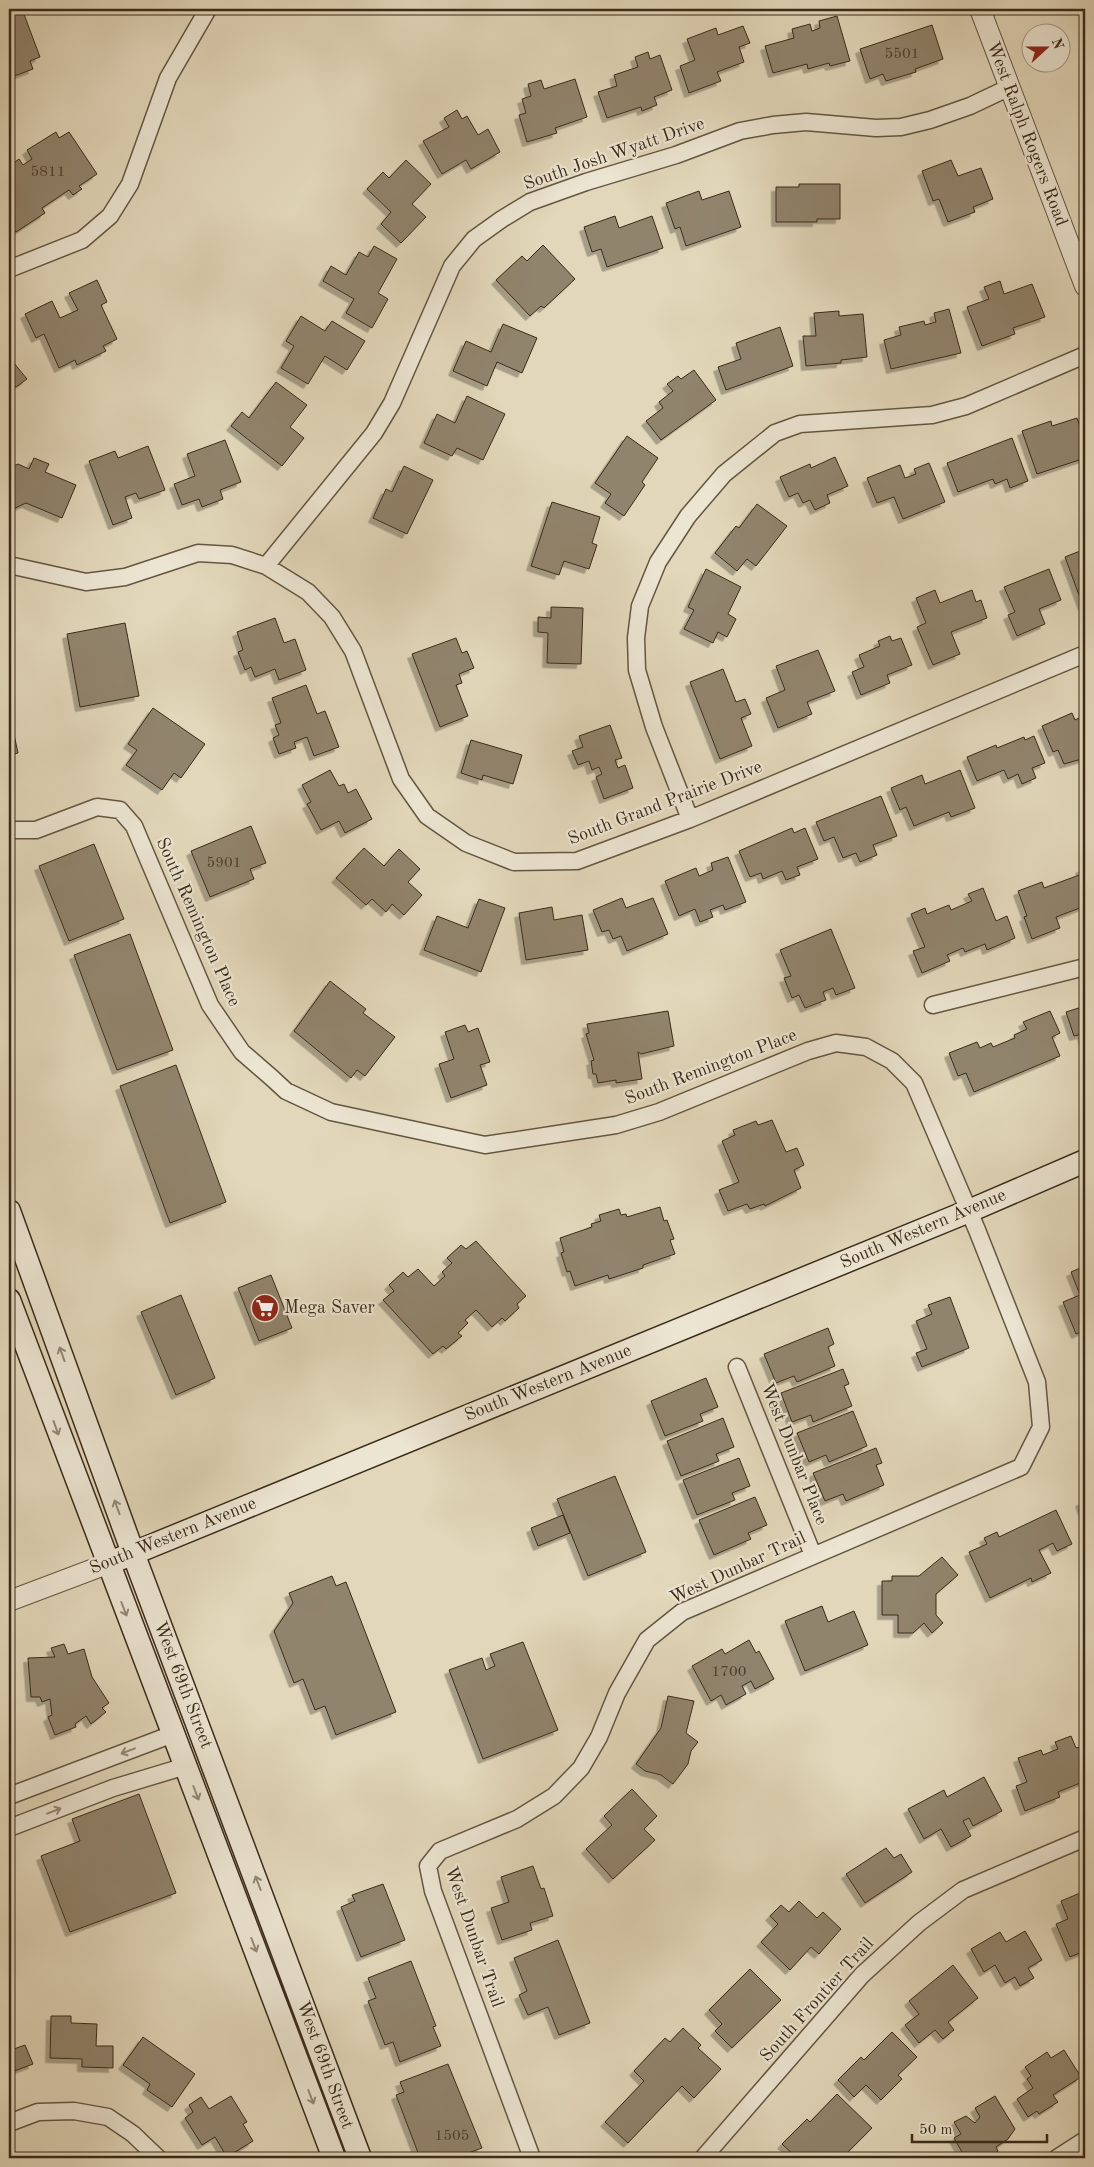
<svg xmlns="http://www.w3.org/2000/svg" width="1094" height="2167" font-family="'Old Standard TT',serif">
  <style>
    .building { fill: #91846d; stroke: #3a2b19; filter: url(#shadow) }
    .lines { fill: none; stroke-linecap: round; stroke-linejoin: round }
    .minor-casing { stroke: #645641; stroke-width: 19 }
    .tertiary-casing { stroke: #645641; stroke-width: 22 }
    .secondary-casing { stroke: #3a2b19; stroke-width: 25 }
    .minor { stroke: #ece5d2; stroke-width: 16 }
    .tertiary { stroke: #ece5d2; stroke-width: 20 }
    .secondary { stroke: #ece5d2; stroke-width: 22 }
    .oneway { stroke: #938876 }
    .labels { text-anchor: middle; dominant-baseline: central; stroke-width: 4.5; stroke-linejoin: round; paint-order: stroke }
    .number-label { font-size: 15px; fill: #50412e }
    .street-label { font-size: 18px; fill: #3a2b19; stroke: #ece5d2 }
    .poi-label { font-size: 18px; fill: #3a2b19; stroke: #ece5d2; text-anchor: start }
  </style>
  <defs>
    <filter id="shadow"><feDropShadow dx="-4.5" dy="4.5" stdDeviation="0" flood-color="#0004"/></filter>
  </defs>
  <rect width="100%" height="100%" fill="#e2d7ba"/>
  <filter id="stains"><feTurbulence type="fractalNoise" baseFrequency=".004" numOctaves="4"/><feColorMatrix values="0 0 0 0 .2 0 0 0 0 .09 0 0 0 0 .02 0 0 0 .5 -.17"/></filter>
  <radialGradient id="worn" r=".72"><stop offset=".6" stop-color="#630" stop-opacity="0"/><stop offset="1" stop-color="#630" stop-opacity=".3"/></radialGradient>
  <path class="building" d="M22 9 40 57 30 61 33 69 9 78V14Z
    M837 16 850 61 830 66 829 63 808 69 807 64 773 73 765 46 794 38 792 29 810 24 812 31 820 28 819 21Z
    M932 25 943 59 915 69 916 72 886 81 883 74 870 79 860 49Z
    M743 26 750 43 739 47 744 62 717 72 721 81 689 93 680 66 695 60 687 39 716 28 718 35Z
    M648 52 650 59 660 55 672 90 654 97 657 105 642 111 641 107 607 118 598 92 617 86 614 75 638 67 635 57Z
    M575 79 587 117 555 128 557 133 527 142 519 115 526 113 522 99 531 96 528 84 541 80 544 89Z
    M457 110 462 119 467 116 478 135 488 129 500 152 471 169 466 160 442 174 423 141 449 127 444 118Z
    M56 132 59 138 69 132 97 174 79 186 82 189 73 195 69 190 42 208 45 213 16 232 9 221V166L19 159 23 165 32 159 27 150Z
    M406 160 431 184 412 204 426 217 401 243 381 224 391 212 367 189 383 172 389 178Z
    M951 160 958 176 981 168 993 199 973 207 975 212 948 222 939 199 933 201 922 171Z
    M799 184H840V219H817V222H776V187H799Z
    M699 191 702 200 729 191 741 227 686 246 680 227 675 229 666 203Z
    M615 216 619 228 652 216 663 248 607 267 601 249 592 252 584 227Z
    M543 245 575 279 544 308 541 306 530 316 496 280 522 256 527 261Z
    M374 246 397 259 378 293 388 299 372 328 346 313 354 299 323 281 331 266 346 275 359 252 368 257Z
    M97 280 107 302 101 305 117 339 103 346 106 351 77 365 75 360 59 368 44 334 36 338 25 314 52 301 60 318 78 310 69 293Z
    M1000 281 1004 294 1032 284 1045 317 1013 328 1015 334 982 346 967 307 989 299 984 287Z
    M949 309 961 353 891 369 884 340 901 335 899 327 924 321 925 325 936 322 934 313Z
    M839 311V316L863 314 867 357 841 360V363L806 366 803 336H816L814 313Z
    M301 316 325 331 332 321 365 341 347 370 325 356 308 384 281 368 294 346 286 341Z
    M503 324 537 338 522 373 497 362 487 386 453 371 466 341 491 352Z
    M780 327 793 366 726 390 718 367 741 359 736 343Z
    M9 357 27 379 16 387 10 380 9 381Z
    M694 370 716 400 661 440 646 421 663 408 659 402 673 391 667 384 678 376 681 379Z
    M276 382 307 405 290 427 304 438 282 466 231 426 242 412 249 418Z
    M467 396 505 414 483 460 457 448 452 456 424 443 437 414 455 423Z
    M1077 418 1085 441V458L1037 474 1022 431 1051 421 1052 426Z
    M627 436 658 458 642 482 645 485 624 516 605 503 611 494 595 483Z
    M1012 438 1028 481 1010 488 1007 479 995 484 993 479 958 492 947 463Z
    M225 440 241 482 220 490 223 499 202 507 199 499 182 505 174 484 195 476 187 454Z
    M148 446 165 490 139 499 136 493 125 497 132 518 113 525 89 461 115 451 118 458Z
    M835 457 848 486 827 495 830 503 815 510 810 500 803 503 798 493 789 497 780 477 810 464 811 468Z
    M34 458 49 464 45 472 76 485 62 518 26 503 9 511V468L18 464 29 469Z
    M929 463 945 502 903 519 894 497 877 503 867 478 900 465 905 478 916 474 914 469Z
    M404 466 433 480 407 534 373 518 386 489 392 492Z
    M552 502 600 517 592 543 597 545 589 569 564 561 559 575 531 566Z
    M757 504 787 526 756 566 747 559 737 571 715 553 736 526 739 528Z
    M1085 549V605L1083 606 1065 557Z
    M706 569 741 587 728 614 736 619 727 637 718 632 713 643 684 629 694 610 688 607Z
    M1049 569 1061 600 1039 609 1045 624 1017 636 1008 615 1015 612 1004 587Z
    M935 590 940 603 972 590 976 602 981 600 987 618 951 632 960 654 933 665 917 627 926 623 916 598Z
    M551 607 583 608 581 664 547 663 548 633 538 632V617L551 618Z
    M275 618 284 643 295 639 306 670 279 680 275 669 255 677 251 667 245 670 238 652 243 650 237 632Z
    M125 623 139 696 80 707 67 634Z
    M890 636 892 641 901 638 912 665 887 675 890 683 861 695 852 672 864 667 859 655 880 646 878 641Z
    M456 638 462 653 467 651 474 668 459 674 462 683 456 685 468 716 440 727 412 654Z
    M818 650 835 691 807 702 812 714 778 728 766 698 785 690 776 666Z
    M723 669 736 702 745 699 751 714 741 718 752 746 720 759 690 682Z
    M306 685 317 714 325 711 339 747 314 756 307 737 294 742 296 748 279 754 273 738 279 735 275 725 281 723 272 698Z
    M153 708 205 744 181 778 174 773 162 790 126 765 137 750 128 744Z
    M9 711 18 753 9 755Z
    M1072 713 1075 720 1085 715V758L1064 764 1058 750 1053 752 1042 726Z
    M610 725 622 758 615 760 618 768 625 765 633 788 604 799 596 777 602 774 599 767 592 770 589 761 578 765 572 751 583 747 579 736Z
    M1034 736 1045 763 1032 768 1036 778 1022 784 1018 774 1008 779 1004 770 977 781 967 757 996 745 997 748 1024 737 1025 740Z
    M471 740 522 755 513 784 483 775 482 780 461 773Z
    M330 770 339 786 344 784 348 793 356 789 372 819 345 833 339 821 321 830 307 804 311 802 302 785Z
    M960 770 975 808 951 817 949 812 914 826 906 807 900 810 891 788 922 775 925 784Z
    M881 796 897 836 873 845 877 855 860 862 856 853 843 858 834 837 824 841 816 822Z
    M251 826 266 863 250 869 254 879 210 897 191 851Z
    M792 828 794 833 805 828 818 859 797 867 800 875 786 880 782 871 763 879 761 873 750 877 739 851Z
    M94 844 124 919 69 941 39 866Z
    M364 848 384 866 399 849 420 869 408 882 422 895 404 915 392 904 386 912 372 899 366 905 336 878Z
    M728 857 746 902 725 910 723 905 710 910 713 917 700 922 695 909 679 916 665 881 696 868 699 876 713 870 711 863Z
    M1085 867V906L1056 917 1060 928 1032 939 1024 917 1027 916 1018 891 1042 882 1044 888 1082 874 1080 869Z
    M983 888 996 921 1007 916 1015 938 987 950 985 944 965 952 963 948 947 955 950 961 922 973 913 951 925 947 911 914 925 908 927 914 949 905 951 910 972 901 968 894Z
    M622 898 626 908 653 898 668 934 627 951 621 936 613 939 609 930 602 932 593 910Z
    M479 899 505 908 481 972 424 950 437 916 468 928Z
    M552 907 554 920 582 915 588 950 526 960 519 913Z
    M831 929 855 988 836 995 833 988 823 992 826 1000 805 1008 799 995 792 998 784 978 791 976 780 950Z
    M130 934 173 1050 117 1070 74 955Z
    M330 981 366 1009 363 1013 395 1037 365 1076 357 1070 351 1078 294 1031Z
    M1085 1006V1044L1082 1034 1074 1036 1066 1012Z
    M668 1011 674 1046 641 1054 638 1052 642 1079 616 1083V1080L598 1083 596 1074H593L591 1061 594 1060 586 1034 589 1033 587 1024Z
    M1050 1011 1060 1033 1052 1037 1060 1056 974 1092 966 1073 958 1076 949 1053 977 1042 980 1048 991 1043 993 1047 1015 1038 1014 1035 1027 1029 1023 1022Z
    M465 1025 468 1032 478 1028 490 1062 480 1065 487 1085 451 1098 439 1064 454 1059 445 1032Z
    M176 1065 226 1202 170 1223 120 1086Z
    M772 1120 786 1152 797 1148 804 1165 794 1170 801 1188 765 1206 764 1204 750 1209 747 1204 728 1211 719 1190 739 1182 722 1141 735 1135 733 1130 756 1121 758 1125Z
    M660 1207 664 1221 667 1220 674 1239 670 1240 675 1254 643 1265V1268L609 1279 608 1275 575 1286 570 1271 567 1272 561 1253 564 1252 560 1238 592 1227 591 1224 601 1221 599 1215 619 1209 621 1215 626 1214 627 1217Z
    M476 1241 526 1296 517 1304 519 1308 505 1321 502 1318 492 1327 476 1310 465 1320 468 1323 458 1333 462 1336 446 1349 443 1346 433 1354 383 1300 394 1291 389 1285 403 1272 408 1277 418 1269 434 1286 445 1276 442 1272 452 1263 447 1258 461 1245 466 1249Z
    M1085 1266V1330L1076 1334 1063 1302 1080 1295 1071 1272Z
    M271 1275 292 1328 259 1341 238 1288Z
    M181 1295 215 1378 176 1395 141 1312Z
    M950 1297 969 1348 922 1367 916 1353 927 1349 916 1321 932 1314 928 1305Z
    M828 1328 834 1344 828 1347 835 1366 797 1382 794 1376 776 1383 764 1354Z
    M843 1369 849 1384 844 1386 852 1406 813 1422 811 1415 792 1422 781 1393Z
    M706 1378 718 1407 700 1414 703 1421 665 1436 651 1401Z
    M853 1411 867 1446 829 1462 826 1455 809 1462 797 1433Z
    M723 1418 734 1447 716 1454 719 1461 681 1476 667 1441Z
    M876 1448 882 1463 876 1465 884 1485 846 1501 843 1494 825 1501 813 1473Z
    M739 1458 750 1486 732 1493 735 1500 697 1515 683 1480Z
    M615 1476 646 1552 588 1576 557 1499Z
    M755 1497 767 1525 748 1533 751 1539 714 1555 699 1520Z
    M1085 1500V1516L1080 1502Z
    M1056 1510 1072 1544 1057 1551 1053 1543 1039 1550 1051 1573 1032 1582 1031 1578 990 1598 969 1552 987 1544 984 1538 997 1532 999 1537Z
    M563 1515 570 1533 538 1546 531 1528Z
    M942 1557 958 1575 936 1594V1615L943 1623 932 1633 924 1623 913 1633H898V1615H882V1581H892V1576H919Z
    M332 1576 336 1586 346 1582 396 1712 336 1735 325 1706 315 1710 303 1679 294 1683 274 1631 293 1603 289 1593Z
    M822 1606 828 1622 854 1611 868 1645 805 1671 785 1621Z
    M749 1640 756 1653 759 1651 774 1679 755 1689 751 1681 742 1686 746 1694 726 1705 721 1695 711 1701 692 1666 722 1649 725 1654Z
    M523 1642 558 1730 483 1759 449 1670 482 1658 486 1670 495 1666 490 1654Z
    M64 1644 68 1654 84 1649 92 1677 109 1703 102 1708 106 1712 91 1724 86 1716 75 1724 76 1727 55 1735 48 1717 52 1715 50 1699 42 1702 40 1697H31L28 1658 55 1657 51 1648Z
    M668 1696 694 1701 686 1733 698 1742 691 1751 688 1764 673 1784 661 1775 645 1771 636 1764 661 1728Z
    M1071 1736 1076 1748 1080 1747 1085 1761V1781L1058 1792 1060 1797 1025 1811 1016 1786 1027 1782 1018 1758 1041 1750 1043 1755 1058 1749 1055 1742Z
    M984 1777 1002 1811 973 1826 969 1818 963 1821 971 1836 951 1847 941 1829 924 1839 908 1809 944 1790 947 1797Z
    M632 1789 657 1816 644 1829 655 1840 613 1879 586 1849 612 1825 604 1816Z
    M139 1794 176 1893 70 1932 41 1856 80 1841 72 1819Z
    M886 1848 894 1858 901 1854 912 1872 865 1903 846 1874Z
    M533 1866 541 1889 544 1888 553 1916 530 1923 532 1930 502 1940 491 1908 509 1902 501 1877Z
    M383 1884 405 1940 361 1957 341 1907 355 1901 352 1895Z
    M1085 1891V1951L1070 1957 1056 1924 1068 1919 1061 1901Z
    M799 1901 817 1918 823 1912 841 1929 819 1954 811 1947 790 1970 761 1942 778 1924 770 1916 781 1905 789 1912Z
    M1025 1931 1042 1960 1028 1968 1034 1978 1020 1986 1015 1977 1005 1983 995 1965 984 1972 971 1949 1000 1932 1006 1942Z
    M558 1940 590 2023 559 2035 548 2007 528 2015 519 1995 527 1991 514 1958Z
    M411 1961 436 2026 433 2027 441 2046 400 2062 393 2042 385 2045 368 2001 376 1998 368 1978Z
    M953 1965 978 1998 948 2022 954 2030 943 2039 935 2030 919 2043 905 2025 919 2014 909 2001Z
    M750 1969 781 2000 732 2048 715 2031 722 2024 709 2010Z
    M51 2016H71V2023L97 2024 96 2046H113V2068L82 2067V2059L50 2058Z
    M683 2028 701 2045 698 2048 721 2069 694 2098 682 2086 628 2143 605 2122 644 2081 634 2071 665 2038 670 2042Z
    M892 2032 917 2057 898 2075 902 2079 881 2100 866 2085 854 2097 838 2080 861 2057 864 2060Z
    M143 2037 195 2074 172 2107 147 2090 150 2084 123 2065Z
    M9 2043 11 2050 25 2045 33 2064 9 2073Z
    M1064 2050 1081 2077 1053 2095 1058 2102 1039 2114 1037 2111 1028 2117 1017 2099 1033 2088 1027 2079 1031 2076 1025 2067 1047 2052 1051 2058Z
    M448 2064 482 2148 454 2158H430L429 2156 420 2158 396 2095 404 2092 400 2082Z
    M837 2094 872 2128 842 2158H797L782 2144 807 2119 810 2122Z
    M231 2096 247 2122 243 2124 253 2141 227 2157 215 2137 202 2145 185 2118 193 2112 189 2105 201 2097 209 2109Z
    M995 2096 1015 2129 1008 2139 996 2147 998 2151 990 2158H957L962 2152 954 2138 961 2134 954 2122 966 2116 975 2123 980 2117 975 2108Z"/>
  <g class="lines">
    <g class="minor-casing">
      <path id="minor" d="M9 269 82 240 110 216 130 184 168 78 208 9
        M9 565 86 582 125 577 198 553 232 555 266 566 308 592 332 617 353 651 401 779 427 816 466 843 514 862 577 861 690 819 1085 654
        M266 566 374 433 392 403 452 266 474 239 502 219 530 202 586 182 676 155 740 131 773 125 806 122 876 128 901 127 930 120 970 106 1008 88
        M690 819 654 727 637 670 636 638 640 606 658 562 688 516 724 474 775 433 800 424 932 415 966 406 1085 355
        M9 830H36L97 807 120 810 134 826 210 1005 242 1052 272 1078 286 1091 331 1112 485 1145 616 1125 659 1112 808 1051 836 1043 866 1047 892 1061 914 1083 977 1230 1037 1382 1041 1427 1021 1467 682 1612 647 1640 617 1693 599 1737 581 1768 554 1796 517 1819 440 1851 428 1866 433 1891 532 2158
        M933 1005 1085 967
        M737 1367 813 1555
        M9 1796 173 1734
        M9 1828 113 1788 186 1766
        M9 2123 38 2112 74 2111 108 2117 133 2134 158 2158
        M703 2158 862 1975 919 1923 963 1890 1085 1838
        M1057 2158 1085 2140"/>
    </g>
    <g class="tertiary-casing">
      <path id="tertiary" d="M980 9 1085 286
        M9 1601 107 1564"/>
    </g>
    <g class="secondary-casing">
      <path id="secondary" d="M9 1211 133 1553 360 2158
        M9 1300C116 1587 226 1872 334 2158
        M107 1564 969 1211 1085 1161"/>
    </g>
    <use href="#minor" class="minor"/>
    <use href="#tertiary" class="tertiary"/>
    <use href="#secondary" class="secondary"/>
  </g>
  <defs><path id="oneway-shaft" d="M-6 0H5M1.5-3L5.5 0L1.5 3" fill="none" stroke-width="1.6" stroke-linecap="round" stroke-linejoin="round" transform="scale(1.25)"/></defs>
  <g class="oneway">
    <use href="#oneway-shaft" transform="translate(62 1354) rotate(-110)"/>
    <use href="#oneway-shaft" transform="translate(56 1428) rotate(70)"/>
    <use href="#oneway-shaft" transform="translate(117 1507) rotate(-110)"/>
    <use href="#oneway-shaft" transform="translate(124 1609) rotate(69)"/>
    <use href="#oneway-shaft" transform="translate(128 1751) rotate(159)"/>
    <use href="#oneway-shaft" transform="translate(196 1793) rotate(69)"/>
    <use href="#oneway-shaft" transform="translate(54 1811) rotate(-21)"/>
    <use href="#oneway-shaft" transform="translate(258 1883) rotate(-111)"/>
    <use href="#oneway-shaft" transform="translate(254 1945) rotate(69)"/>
    <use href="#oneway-shaft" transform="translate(311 2097) rotate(69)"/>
  </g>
  <defs>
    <g id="supermarket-disc" transform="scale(1.4375)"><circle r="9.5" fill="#8f2418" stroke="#ece5d2"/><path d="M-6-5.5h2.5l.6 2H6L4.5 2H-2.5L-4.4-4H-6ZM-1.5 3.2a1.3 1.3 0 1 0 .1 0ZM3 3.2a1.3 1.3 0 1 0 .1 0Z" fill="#fff"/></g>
  </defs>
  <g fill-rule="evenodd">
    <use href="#supermarket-disc" x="265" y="1308"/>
  </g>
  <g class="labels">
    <g class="number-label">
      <text x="902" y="54">5501</text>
      <text x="48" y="172">5811</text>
      <text x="224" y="863">5901</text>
      <text x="729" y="1672">1700</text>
      <text x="452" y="2136">1505</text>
    </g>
    <g class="street-label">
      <text transform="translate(1027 134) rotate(69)">West Ralph Rogers Road</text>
      <text transform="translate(614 154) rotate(-19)">South Josh Wyatt Drive</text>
      <text transform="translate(665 803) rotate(-21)">South Grand Prairie Drive</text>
      <text transform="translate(198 922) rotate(66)">South Remington Place</text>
      <text transform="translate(711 1067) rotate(-21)">South Remington Place</text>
      <text transform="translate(923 1229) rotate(-23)">South Western Avenue</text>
      <text transform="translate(548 1383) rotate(-22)">South Western Avenue</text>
      <text transform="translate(794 1454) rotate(68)">West Dunbar Place</text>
      <text transform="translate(173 1536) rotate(-22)">South Western Avenue</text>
      <text transform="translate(738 1568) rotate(-25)">West Dunbar Trail</text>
      <text transform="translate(183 1685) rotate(69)">West 69th Street</text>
      <text transform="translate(474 1937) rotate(71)">West Dunbar Trail</text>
      <text transform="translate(817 2000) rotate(-48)">South Frontier Trail</text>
      <text transform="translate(325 2065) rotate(70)">West 69th Street</text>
    </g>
    <g class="poi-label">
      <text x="284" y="1308">Mega Saver</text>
    </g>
  </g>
  <rect width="1094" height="2167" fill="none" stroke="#e2d7ba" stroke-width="30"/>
  <rect x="10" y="10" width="1074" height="2147" fill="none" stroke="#3a2b19" stroke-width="2.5"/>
  <rect x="15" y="15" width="1064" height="2137" fill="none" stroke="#3a2b19"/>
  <g transform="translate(1046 48) rotate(69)"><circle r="24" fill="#ece5d2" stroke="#a59b88"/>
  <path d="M0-4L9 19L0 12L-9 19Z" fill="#8f2418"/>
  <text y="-8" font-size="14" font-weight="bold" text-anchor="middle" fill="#3a2b19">N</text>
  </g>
  <path d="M912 2134v8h135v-8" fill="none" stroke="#3a2b19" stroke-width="2.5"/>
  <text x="919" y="2134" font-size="15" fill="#3a2b19" stroke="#ece5d2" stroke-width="4" paint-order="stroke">50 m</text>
  <rect width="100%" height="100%" filter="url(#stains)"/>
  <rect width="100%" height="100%" fill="url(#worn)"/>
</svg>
